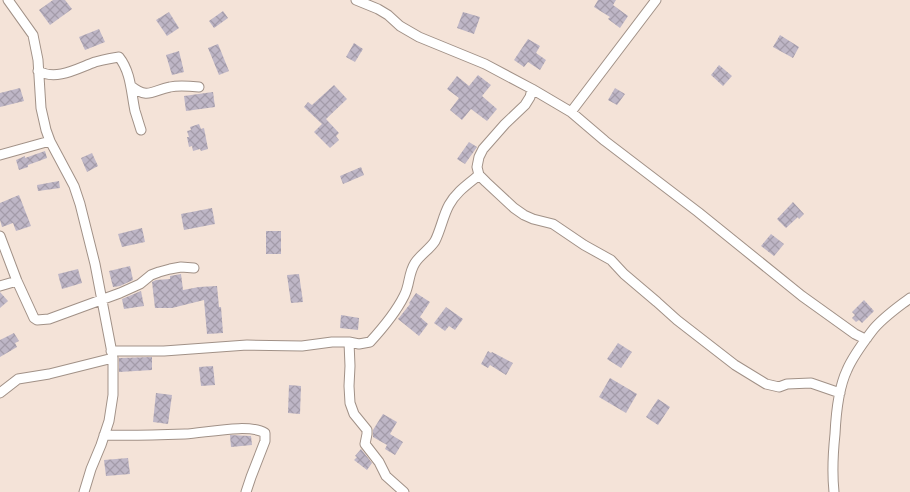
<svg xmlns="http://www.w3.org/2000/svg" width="910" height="492" font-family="'IBM Plex Sans',sans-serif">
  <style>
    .building { fill: url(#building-cross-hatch) }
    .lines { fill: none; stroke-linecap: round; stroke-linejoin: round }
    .minor-casing { stroke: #a19187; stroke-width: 11 }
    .minor { stroke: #fff; stroke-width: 9 }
  </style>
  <defs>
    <pattern id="building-cross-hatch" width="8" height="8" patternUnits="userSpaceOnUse" patternTransform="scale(1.25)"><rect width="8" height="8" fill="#beb6c6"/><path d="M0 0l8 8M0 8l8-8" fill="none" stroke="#a39ba9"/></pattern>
  </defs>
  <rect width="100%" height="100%" fill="#f4e3d8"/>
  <path class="building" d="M53 0H65L72 9 50 25 39 10Z
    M598 0H616L613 5 628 16 620 28 608 19 610 17 594 7Z
    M223 11 228 18 214 28 209 21Z
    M169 12 179 28 167 36 156 20Z
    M463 12 480 17 474 34 457 28Z
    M99 29 105 42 85 50 79 37Z
    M780 35 799 47 793 58 773 47Z
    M528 39 540 46 536 53 546 60 540 70 528 62 524 67 514 60Z
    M354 43 363 49 355 62 346 57Z
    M218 44 229 71 219 75 208 48Z
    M179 51 184 72 172 75 166 55Z
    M719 65 732 76 723 86 711 75Z
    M478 75 491 85 482 96 497 109 487 121 471 109 462 120 450 110 459 98 447 89 457 76 469 86Z
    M334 85 347 99 326 119 339 133 336 136 339 140 330 148 314 132 322 124 304 107 308 102 312 105Z
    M20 88 24 101 0 107V93Z
    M615 88 625 94 617 105 608 100Z
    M213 92 215 107 186 111 184 96Z
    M199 124 201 129 204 128 208 149 201 151 200 149 193 151 192 146 189 147 187 137H189L187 131 191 130 190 127Z
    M469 142 477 147 465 164 457 159Z
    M45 151 47 158 28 165V167L19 170 16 160 25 156V158Z
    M92 153 98 166 87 172 81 158Z
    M361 167 364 175 343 184 340 176Z
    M59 181 60 188 38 191 37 185Z
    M19 195 31 226 16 231 13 223 2 227 0 220V203Z
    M793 202 804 214 799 219 798 217 786 228 777 219Z
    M212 208 215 224 184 230 181 214Z
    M142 228 145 242 122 247 118 234Z
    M266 231H281V254H266Z
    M771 234 784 244 774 256 761 246Z
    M130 266 133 280 120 286 113 287 109 271Z
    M78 269 82 283 62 289 58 274Z
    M181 274 183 290 199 287 217 286 219 307H221L223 333 207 334 204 300 172 308H155L152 282 156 280 170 279V276Z
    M299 274 303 302 291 303 287 275Z
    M141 291 144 306 124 309 122 299Z
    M0 292 8 301 0 308Z
    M416 293 430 302 420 317 428 324 419 336 398 319 410 304 409 303Z
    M864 300 874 311 862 323 859 320 856 322 852 318 855 315 852 312Z
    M446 307 463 319 455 330 449 326 445 331 434 323Z
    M341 315 359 318 358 330 340 328Z
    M14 333 19 341 15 343 17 347 0 357V340Z
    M618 343 632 352 621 368 607 359Z
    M488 351 491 353 492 352 513 363 506 375 490 365 488 368 481 364Z
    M152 357V370L119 372V358Z
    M213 366 215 385 201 386 199 367Z
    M610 378 637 394 626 413 599 397Z
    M289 385 301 386 300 414 288 413Z
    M156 393 172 395 168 424 153 422Z
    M658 399 670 407 658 425 646 417Z
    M383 414 397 422 390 434 403 442 395 455 385 449 387 445 373 437V430Z
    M230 435 251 436 252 445 231 447Z
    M361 449 372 463 367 470 354 460 357 457 355 456Z
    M128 458 130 474 106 476 104 460Z"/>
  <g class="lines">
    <g class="minor-casing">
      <path id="minor" d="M8 0 33 35 38 60 41 108 46 130 50 141 74 186 80 204 95 264 113 358V395L109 421 101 445 91 469 84 492
        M356 0 378 9 388 15 400 26 419 37 485 64 532 89 571 112 605 141 698 212 802 296 855 334 863 338H867
        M38 71C57 81 78 68 95 62 103 60 111 58 119 57 131 72 131 92 135 111 137 117 139 124 141 130
        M131 86C148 100 153 90 170 87 179 85 189 86 199 87
        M532 89 530 97 525 105 505 124 483 149 479 157 477 167 479 175 486 182 514 208 524 215 533 219 553 224 584 245 611 260 624 274 657 302 677 320 735 365 766 384 779 387 787 384 811 383 840 393
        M571 112 656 0
        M0 155 50 141
        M0 236 17 281 34 318 37 320 49 319 120 293 140 284 151 275 159 272 170 269 181 267 194 268
        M0 286 17 281
        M349 342 350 366 349 386 350 403 354 414 367 430V434L365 444 379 462 386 476 404 492
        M111 351H164L247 345 302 346 332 342H349L359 344 370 342C381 330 397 310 404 296 410 285 408 274 415 263 420 255 430 249 435 241 441 229 443 216 449 205 456 192 468 184 479 175
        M0 393 18 379 49 374 113 358
        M104 435C131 436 158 435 185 434 205 433 249 423 265 433V441L251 477 246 492
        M834 492C832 473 833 453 835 434 836 413 838 389 847 370 853 356 863 343 872 331 882 318 897 308 910 298"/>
    </g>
    <use href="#minor" class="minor"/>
  </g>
</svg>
